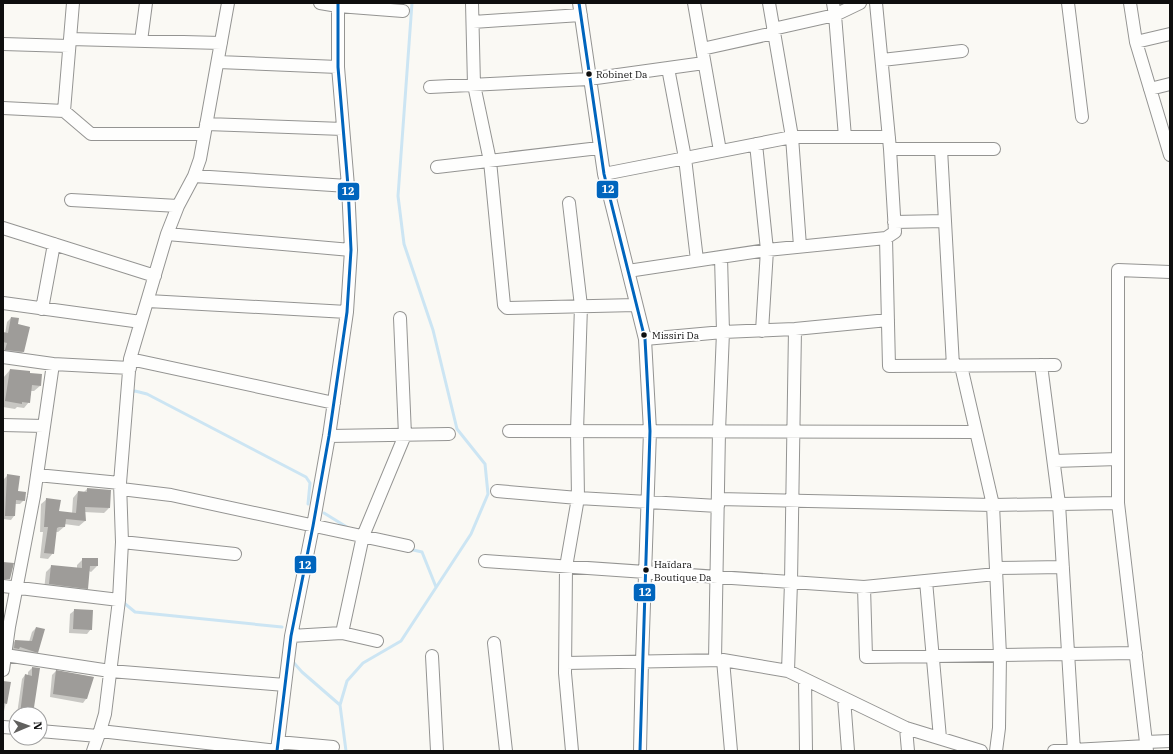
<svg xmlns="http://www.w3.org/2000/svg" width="1173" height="754" font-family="'IBM Plex Serif',serif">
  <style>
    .shadow { fill: #0003 }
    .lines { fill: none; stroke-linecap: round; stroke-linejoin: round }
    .stream { stroke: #cce5f3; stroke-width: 3 }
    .building { fill: #9e9c99 }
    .minor-casing { stroke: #949492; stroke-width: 14 }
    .minor { stroke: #fefefd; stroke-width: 12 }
    .bus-1-casing { stroke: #fff; stroke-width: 6 }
    .bus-1 { stroke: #0065bd; stroke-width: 3 }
    .bus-dot { fill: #0e0e0e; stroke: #fff; stroke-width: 1.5 }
    .labels { text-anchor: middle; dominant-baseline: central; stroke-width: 4; stroke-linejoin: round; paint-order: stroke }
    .bus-label { font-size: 10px; fill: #0e0e0e; stroke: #fff; text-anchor: start }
    .line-badge { stroke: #fff; stroke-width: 1.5 }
    .badge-label { font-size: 11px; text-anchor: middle; font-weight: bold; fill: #fff }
  </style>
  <rect width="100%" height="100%" fill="#faf9f4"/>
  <path class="shadow" d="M11 318 17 325 23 352 19 356 3 354V333L5 334 7 322Z
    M10 370 29 372 40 386 34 391H31L29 402 24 408 17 407 15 409 3 407V378Z
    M8 475 17 491 24 500 20 504H15L14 516 11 520 3 519 4 479Z
    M87 489 109 508 104 513 84 512 85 521 79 526 64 524V527L58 532H56L53 553 48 559 40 558 43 532H40L41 504 47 499 58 512 72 514 73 498 78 492 83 493Z
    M83 559 97 566 91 572 89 571 87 588 81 594 44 590 46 572 52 566 77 569V565Z
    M75 610 91 629 87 634 69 633 70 614Z
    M36 628 37 652 34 656 10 652 11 645 15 641 29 642 32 632Z
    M32 668V714H17L22 679 25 675 28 676V672Z
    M56 671 93 677 86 699 83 703 50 697 52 675Z
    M3 682 10 683 3 716Z"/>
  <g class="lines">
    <path class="stream" d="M131 393 135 391 147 394 306 477 310 483 308 504
      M324 513 350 529
      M409 549 422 552 436 587
      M124 601V603L135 612 282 627
      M294 663 302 672 340 705
      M346 751 340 705 347 681 363 663 401 641 471 534 488 494 485 464 457 429 433 330 404 244 398 196 412 3"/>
  </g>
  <path class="building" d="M11 317 19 318 18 324 30 327 24 352 5 350 7 343 3 342V332L8 333Z
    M10 369 30 371V373L42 374 41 386 32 385 30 403 22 402V404L5 401Z
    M7 474 20 476 18 491 26 492 25 501 16 500 15 516H5Z
    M87 488 111 490 110 508 85 507 86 521 66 519 65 527H59L57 528 54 554 44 553 48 527H44L46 498 61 500 59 511 76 513 78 491 87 492Z
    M82 558H98V566H90L88 589 49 584 51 565 82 568Z
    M3 562 14 563 10 579H3Z
    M74 609 93 610 92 630 73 629Z
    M36 627 45 629 38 653 20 647 19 649 14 648 15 640 32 641Z
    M32 667 40 668 33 714H20L25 674 32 676Z
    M56 670 94 677 87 699 53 694Z
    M3 681 11 682 7 704 3 703Z"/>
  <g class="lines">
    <g class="minor-casing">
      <path id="minor" d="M320 3 338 6 403 11
        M472 3 474 85 490 161 504 305 507 308 636 305
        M579 3 604 174 645 339 650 431 642 661 640 751
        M694 3 720 151
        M769 3 792 137 800 246
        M833 3 835 15 845 137
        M1068 3 1082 117
        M1130 3 1136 42 1170 155
        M473 22 581 15
        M773 29 835 15 860 3
        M70 39 221 43
        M141 41 146 3
        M1136 42 1170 34
        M3 44 69 46
        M702 49 774 33
        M882 60 962 51
        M218 62 338 67
        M668 68 685 158 697 260
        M430 87 589 79 704 63
        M1150 89 1170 84
        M3 108 64 111 91 134H204
        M64 111 73 3
        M206 124 343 129
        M756 144 767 250 762 331
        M890 149H994
        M941 149 953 366
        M437 167 599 148
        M604 174 792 137H889
        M194 176 348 186
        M71 200 178 206
        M569 203 581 306 577 431 578 498 566 567 565 673 572 751
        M894 222 945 221
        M3 228 155 276
        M167 234 351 250
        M886 238 889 366 1055 365
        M628 271 767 250 886 238 895 232 890 149 876 3
        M148 301 347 312
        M3 303 141 322
        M42 309 54 244
        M645 339 723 332 795 329 888 320
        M3 357 53 364 130 368
        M130 359 334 403
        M1041 365 1059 504 1074 751
        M961 366 993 505 1000 655 999 728 996 751
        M3 425 44 426
        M509 431 976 432
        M329 436 449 434
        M1054 461 1118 459
        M37 475 120 483
        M121 489 171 495 408 546
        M497 491 578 498 718 506
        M718 499 993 505 1118 503
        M122 542 235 554
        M485 561 864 587 996 574
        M996 568 1063 567
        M926 581 940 738
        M3 586 119 600
        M864 587 866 657 1136 653
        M342 633 363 536 405 435 400 318
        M291 636 342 633 377 641
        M494 643 506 751
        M5 655 110 671 285 685
        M432 656 437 751
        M715 660 719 431 723 332 721 257
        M723 660 731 751
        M566 663 723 660 788 671 906 728 981 751
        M3 670 9 627 34 496 53 364
        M788 671 791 582 795 329
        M805 680 806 751
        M844 698 848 751
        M3 727 16 728
        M906 728 908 751
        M40 731 98 736
        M100 731 277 751
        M278 742 333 747
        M1146 742 1170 741
        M93 751 100 731 105 714 119 600 122 542 120 483 130 359 167 234 178 206 194 176 200 159 228 3
        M277 751 291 636 313 526 329 436 347 312 351 250 348 186 338 67V3
        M1054 751 1147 746
        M1147 751 1118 503V270L1170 272"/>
    </g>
    <use href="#minor" class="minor"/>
    <g class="bus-1-casing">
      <path id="bus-1" d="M579 3 604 174 645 339 650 431 640 751
        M277 751 291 636 313 526 329 436 347 312 351 250 348 186 338 67V3"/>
    </g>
    <use href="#bus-1" class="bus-1"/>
  </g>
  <g class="bus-dot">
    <circle cx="589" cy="74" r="3.5"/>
    <circle cx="644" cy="335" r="3.5"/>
    <circle cx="646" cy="570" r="3.5"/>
  </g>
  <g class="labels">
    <g class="bus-label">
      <text x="596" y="74">Robinet Da</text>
      <text x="652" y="335">Missiri Da</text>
      <text x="654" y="564">Haïdara<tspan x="654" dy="13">Boutique Da</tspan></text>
    </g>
  </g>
  <g class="line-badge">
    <rect x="596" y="180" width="23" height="19" rx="4" fill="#0065bd"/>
    <rect x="337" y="182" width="23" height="19" rx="4" fill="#0065bd"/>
    <rect x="294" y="555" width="23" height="19" rx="4" fill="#0065bd"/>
    <rect x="633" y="583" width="23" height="19" rx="4" fill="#0065bd"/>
  </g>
  <g class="badge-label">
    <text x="608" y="193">12</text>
    <text x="348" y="195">12</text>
    <text x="305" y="569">12</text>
    <text x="645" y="596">12</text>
  </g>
  <rect width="1173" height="754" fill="none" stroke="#0e0e0e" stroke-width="8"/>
  <g transform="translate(28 726) rotate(88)"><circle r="19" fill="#ffffff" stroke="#9f9f9f"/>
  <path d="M0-3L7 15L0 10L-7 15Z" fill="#61605e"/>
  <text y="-6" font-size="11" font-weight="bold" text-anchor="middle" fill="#0e0e0e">N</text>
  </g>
</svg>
